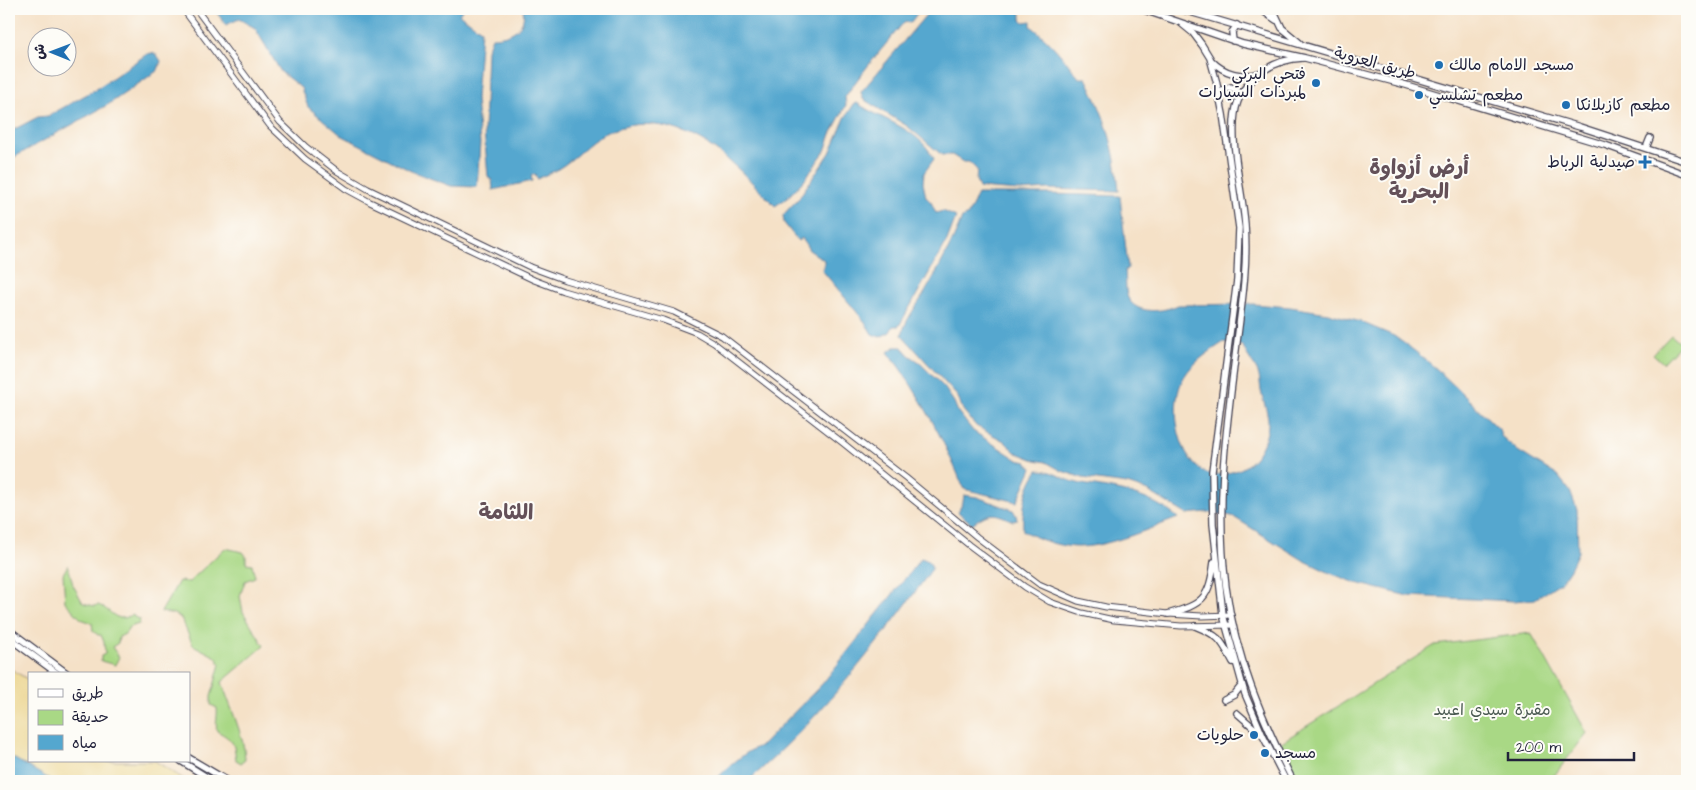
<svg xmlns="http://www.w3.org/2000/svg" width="1696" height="790" font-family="'Architects Daughter','Playpen Sans Arabic',sans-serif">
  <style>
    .green { fill: #a9d885; stroke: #667d60 }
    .sand { fill: #eeda9e; stroke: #887e6c }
    .water { fill: #54a7cf; stroke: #3b6485; fill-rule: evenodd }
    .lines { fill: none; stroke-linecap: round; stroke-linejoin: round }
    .secondary-casing { stroke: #423f50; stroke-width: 7 }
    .primary-casing { stroke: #423f50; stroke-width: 8 }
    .trunk-casing { stroke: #423f50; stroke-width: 8 }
    .secondary { stroke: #fff; stroke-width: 5 }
    .primary { stroke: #fff; stroke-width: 5.5 }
    .trunk { stroke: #fff; stroke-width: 5.5 }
    .poi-dot { fill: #1f6fb2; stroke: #fdfcf7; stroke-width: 2 }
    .labels { text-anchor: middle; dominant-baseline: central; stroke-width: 4; stroke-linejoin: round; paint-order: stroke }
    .street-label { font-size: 16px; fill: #22223b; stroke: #fdfcf7 }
    .poi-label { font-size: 16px; fill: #22223b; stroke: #fdfcf7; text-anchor: start }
    .park-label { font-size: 16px; fill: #4a5951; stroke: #fdfcf7 }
    .district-label { font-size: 21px; font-weight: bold; fill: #645159; stroke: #fdfcf7 }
  </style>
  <rect width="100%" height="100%" fill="#fdfcf7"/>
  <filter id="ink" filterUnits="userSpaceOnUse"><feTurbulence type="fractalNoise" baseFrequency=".02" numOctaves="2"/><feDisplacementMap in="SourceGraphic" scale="10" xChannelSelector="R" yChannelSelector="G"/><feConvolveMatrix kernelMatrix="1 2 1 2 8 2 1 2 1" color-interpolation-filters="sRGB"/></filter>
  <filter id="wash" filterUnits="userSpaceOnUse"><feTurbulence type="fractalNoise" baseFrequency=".0096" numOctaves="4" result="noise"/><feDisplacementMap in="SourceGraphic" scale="20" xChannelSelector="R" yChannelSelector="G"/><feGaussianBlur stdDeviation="1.12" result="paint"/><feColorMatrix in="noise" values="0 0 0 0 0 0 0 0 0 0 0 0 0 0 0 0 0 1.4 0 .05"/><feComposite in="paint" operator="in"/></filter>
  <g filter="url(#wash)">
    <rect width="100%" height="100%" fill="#f5e1c7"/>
    <path class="green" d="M1671 335 1681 344 1663 363 1653 354Z
      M225 548 243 552 246 556V563L252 564 255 577 245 581 240 596 243 612 264 646 222 682C229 706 245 736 245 760L241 763 236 760C234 742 233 740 217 731 215 723 218 716 217 708L211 705V697L220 664 216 657 193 645 181 618 174 614 161 612 179 581 189 582Z
      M68 565 73 585 83 603 94 606 98 605C113 610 115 625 133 614L134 617 140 619 139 624 129 627 125 634 119 637 118 643 112 647 119 657 115 665 101 661V656L105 654 104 642 101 635H98L93 631 92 623 81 619 65 602 63 574Z
      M1531 633 1587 733 1550 781H1300L1280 743 1435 645Z"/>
    <path class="sand" d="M9 668 29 680V761H155L187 781H52L9 759Z"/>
    <path class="water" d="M214 9H464L459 14 481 30 476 99 480 143 477 187 451 186 411 171 341 135 308 107 301 88 281 72 255 28 239 19 226 25Z
      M523 9H921L910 23 904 22C884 47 863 70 845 97L846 105 831 134 825 151 804 180 787 198 775 206C759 190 745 174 728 160 694 130 647 112 604 134 587 143 575 159 558 169 552 173 544 175 537 179L535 174 531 175 532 181 493 190 492 180 488 177 484 131 487 50 492 37C509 37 527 29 523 9Z
      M931 9H1013L1021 13V19L1024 22 1031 21V26C1050 41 1064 58 1079 78H1086C1106 118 1115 146 1119 191L1047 189 1020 191 979 188 976 180 977 170 969 162H963L952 155H942L907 126 863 99 861 92Z
      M152 53 157 55 161 61 158 70 154 73 109 104 9 160V132L38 117 48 116 66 106 96 89 147 54Z
      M857 103C883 121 919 128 934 159L924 173 923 183 926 197 931 202 936 213 943 211 956 217 946 243 899 326H893L890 332 880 337 872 334 865 322 822 270 824 266V260L809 250 802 238 798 241 784 223 783 215 798 199 830 153 845 118 854 104Z
      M978 194H1050L1120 196 1128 268 1125 270C1126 278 1125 291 1128 298 1137 315 1163 312 1178 305L1253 304 1290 307 1328 313 1361 322 1394 336 1416 352 1438 370 1499 429 1501 436 1518 451 1558 476 1570 491 1577 510 1578 552 1570 569 1561 582 1535 599 1514 601 1408 596 1356 583 1330 573 1303 560 1232 516 1207 512 1186 514 1148 491 1127 484 1083 478 1062 471 1046 462 1035 460 1015 452 1004 441 976 426 963 410 958 397 902 335C905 320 916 307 924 294 938 270 952 244 962 218L968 215ZM1224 342 1243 346C1246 355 1252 361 1256 369 1260 375 1260 384 1261 391 1263 401 1269 414 1268 424 1267 443 1254 466 1235 471 1225 474 1211 477 1202 471 1176 453 1169 403 1184 377 1193 362 1209 352 1224 342Z
      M895 347H902L909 355 918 361 944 387 954 402 958 412 973 431 1018 460 1027 462 1032 468 1017 502 964 489C944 440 920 394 888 352Z
      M1038 470C1052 470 1061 478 1074 482 1083 485 1092 485 1101 487 1130 492 1155 499 1178 518 1148 529 1098 552 1066 546 1051 544 1037 538 1023 531 1022 509 1025 489 1038 470Z
      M964 495 977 497 1013 510 1016 515 1017 520 1013 521C994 512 990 511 972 524L958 512 963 502Z
      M921 558C927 560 931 562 932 569 877 645 819 720 748 781H714C729 767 743 752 762 745L823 683Z
      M9 756 15 759 53 781H9Z"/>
  </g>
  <g filter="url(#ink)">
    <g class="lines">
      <g class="secondary-casing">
        <path id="secondary" d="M183 9 270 126 305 159 346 189 370 202 534 280 563 291 663 320 697 333 714 343 843 443 969 545 1025 587 1050 602 1082 613 1114 620 1181 626 1233 625
          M196 9 280 122 306 147 337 171 368 189 530 267 565 280 674 312 722 336 906 478 977 537 1039 584 1078 601 1106 607 1168 614 1202 616 1230 615"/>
      </g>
      <g class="primary-casing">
        <path id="primary" d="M1182 24 1193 33 1202 45 1210 58 1216 80 1223 114 1239 228 1237 280 1212 471 1213 524 1223 615 1245 694 1263 736 1286 781
          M1211 60C1224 74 1242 78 1259 73
          M1219 91 1231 87 1241 94
          M1168 614C1203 604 1209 599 1214 562
          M1195 626C1220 636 1221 640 1233 662
          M9 630 68 674
          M9 638 58 674
          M1224 700 1234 695 1242 685
          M1237 713 1262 735
          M189 758 228 781
          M181 761 213 781
          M1293 781C1262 719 1235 656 1226 587 1215 501 1227 426 1237 342 1242 303 1248 264 1245 225 1243 191 1226 133 1238 101 1248 75 1276 59 1303 58"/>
      </g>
      <g class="trunk-casing">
        <path id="trunk" d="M1141 9 1243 44 1305 58 1406 85 1605 145 1687 175
          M1180 9 1580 127 1687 162
          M1260 9 1276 20
          M1273 9 1282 28 1300 43
          M1199 14 1216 9
          M1233 41 1232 32 1237 25
          M1646 148 1650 138"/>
      </g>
      <use href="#secondary" class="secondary"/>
      <use href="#primary" class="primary"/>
      <use href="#trunk" class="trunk"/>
    </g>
  </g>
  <g class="poi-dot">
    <circle cx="1439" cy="65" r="5"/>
    <circle cx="1316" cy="83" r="5"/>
    <circle cx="1419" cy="95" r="5"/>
    <circle cx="1566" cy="105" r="5"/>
    <path d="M1642.5 154.5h5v5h5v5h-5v5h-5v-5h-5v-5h5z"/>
    <circle cx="1254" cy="735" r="5"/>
    <circle cx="1265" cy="753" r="5"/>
  </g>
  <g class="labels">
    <g class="street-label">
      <text transform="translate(1375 63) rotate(15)">طريق العروبة</text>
    </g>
    <g class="poi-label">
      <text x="1449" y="65">مسجد الامام مالك</text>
      <text x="1306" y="74" text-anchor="end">فتحي البركي<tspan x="1306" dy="18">لمبردات السيارات</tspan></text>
      <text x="1429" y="95">مطعم تشلسي</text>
      <text x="1576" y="105">مطعم كازبلانكا</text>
      <text x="1635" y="162" text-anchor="end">صيدلية الرباط</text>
      <text x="1244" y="735" text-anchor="end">حلويات</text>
      <text x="1275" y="753">مسجد</text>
    </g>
    <g class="park-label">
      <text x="1492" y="710">مقبرة سيدي اعبيد</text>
    </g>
    <g class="district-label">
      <text x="1419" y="167">أرض أزواوة<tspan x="1419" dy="24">البحرية</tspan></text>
      <text x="506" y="512">اللثامة</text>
    </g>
  </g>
  <rect width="1696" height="790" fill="none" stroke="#fdfcf7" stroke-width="30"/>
  <rect x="28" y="672" width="162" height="90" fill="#fdfcf7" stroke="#a5a5ac"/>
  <rect x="38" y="689" width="25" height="8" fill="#ffffff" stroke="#a5a5ac"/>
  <text x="72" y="698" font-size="15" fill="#22223b">طريق</text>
  <rect x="38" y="710" width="25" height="15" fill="#a9d885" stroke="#a5a5ac"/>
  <text x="72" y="722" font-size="15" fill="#22223b">حديقة</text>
  <rect x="38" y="735" width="25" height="15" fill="#54a7cf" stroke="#a5a5ac"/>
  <text x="72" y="748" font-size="15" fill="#22223b">مياه</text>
  <g transform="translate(52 52) rotate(271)"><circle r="24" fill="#fdfcf7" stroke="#a5a5ac"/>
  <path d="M0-4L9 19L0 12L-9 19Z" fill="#1f6fb2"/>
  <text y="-8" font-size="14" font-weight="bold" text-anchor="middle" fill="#22223b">ش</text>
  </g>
  <path d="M1508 752v8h126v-8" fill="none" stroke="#22223b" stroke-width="2.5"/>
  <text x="1516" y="752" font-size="15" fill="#22223b" stroke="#fdfcf7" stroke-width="4" paint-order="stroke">200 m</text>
</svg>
